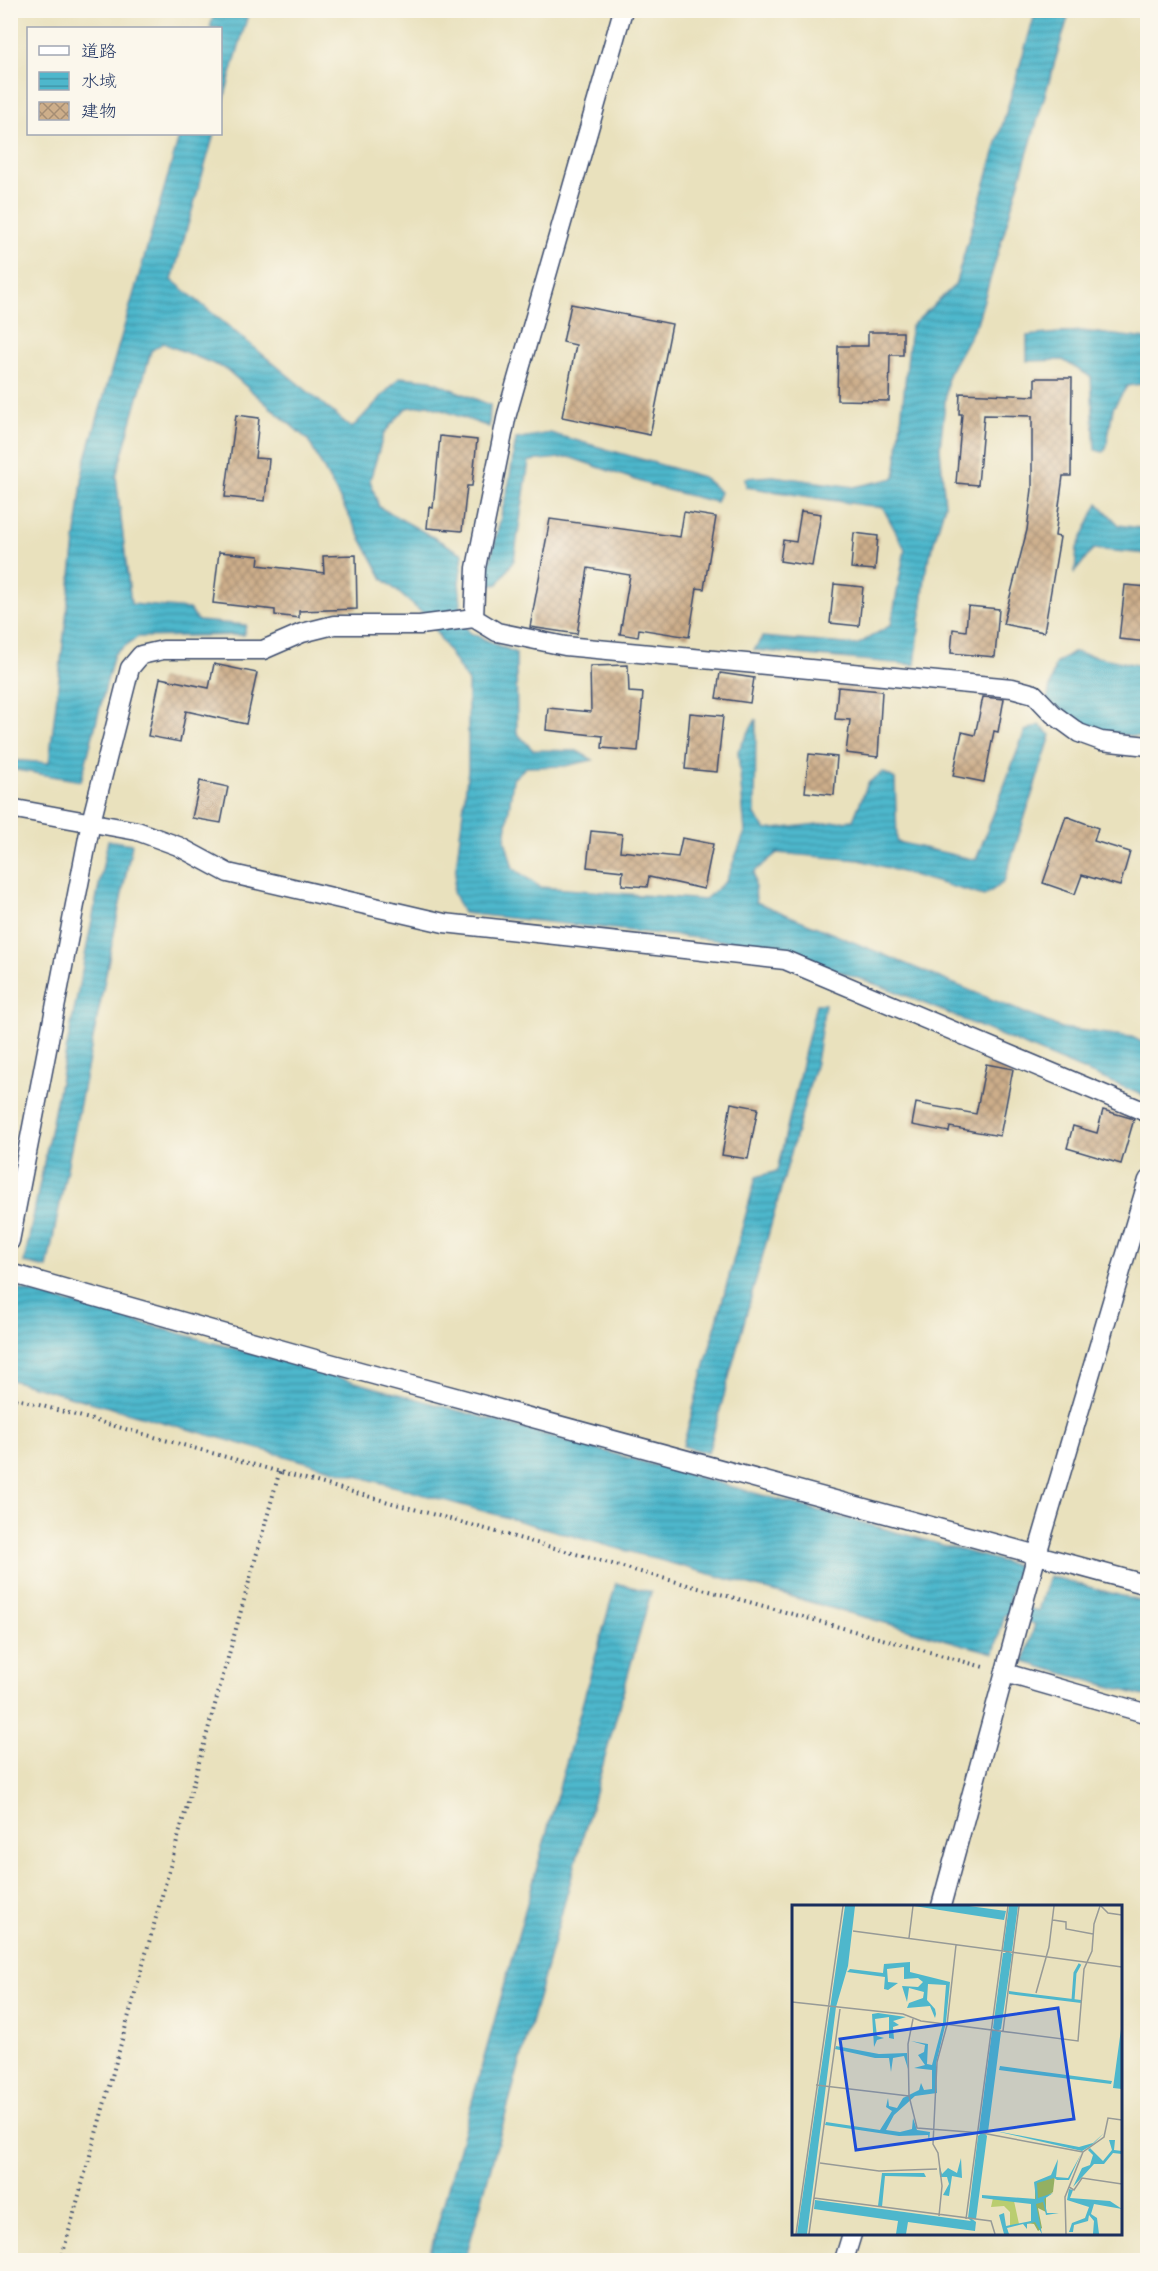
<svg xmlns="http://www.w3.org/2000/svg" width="1158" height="2271" font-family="Mali,'Klee One',sans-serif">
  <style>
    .water { fill: url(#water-rules); stroke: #347395; stroke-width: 1.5 }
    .building { fill: url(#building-cross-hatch) }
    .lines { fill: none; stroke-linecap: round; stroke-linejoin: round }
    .street-casing { stroke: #3a4a6c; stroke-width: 21 }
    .path { stroke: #3a4a6c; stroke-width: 4; stroke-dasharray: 1.5 4.5; stroke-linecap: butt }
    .street { stroke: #fff; stroke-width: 18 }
    .inset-river { fill: none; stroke: #4eb7cc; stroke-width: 3 }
    .inset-road { fill: none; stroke: #979a97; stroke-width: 1.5 }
    .view { fill: #1d4ed8; fill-opacity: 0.15; stroke: #1d4ed8; stroke-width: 3 }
    .inset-edge { fill: none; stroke: #1b2f5e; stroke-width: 3 }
  </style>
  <defs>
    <pattern id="water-rules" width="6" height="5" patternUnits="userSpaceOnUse" patternTransform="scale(1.5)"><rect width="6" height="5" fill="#4eb7cc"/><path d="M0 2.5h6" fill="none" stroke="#4095a9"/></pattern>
    <pattern id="building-cross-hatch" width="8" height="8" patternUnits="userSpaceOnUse" patternTransform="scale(1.5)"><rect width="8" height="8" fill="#cdae8a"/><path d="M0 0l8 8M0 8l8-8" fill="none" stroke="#a68e74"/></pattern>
  </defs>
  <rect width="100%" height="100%" fill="#fbf7ec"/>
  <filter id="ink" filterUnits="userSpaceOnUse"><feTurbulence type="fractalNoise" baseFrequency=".0167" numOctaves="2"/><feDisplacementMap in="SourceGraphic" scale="12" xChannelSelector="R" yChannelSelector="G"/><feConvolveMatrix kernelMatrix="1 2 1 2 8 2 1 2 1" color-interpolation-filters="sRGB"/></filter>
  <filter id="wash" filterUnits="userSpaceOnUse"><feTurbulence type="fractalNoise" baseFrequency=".008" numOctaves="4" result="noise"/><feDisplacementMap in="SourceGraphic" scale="24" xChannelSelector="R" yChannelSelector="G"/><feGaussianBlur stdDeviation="1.35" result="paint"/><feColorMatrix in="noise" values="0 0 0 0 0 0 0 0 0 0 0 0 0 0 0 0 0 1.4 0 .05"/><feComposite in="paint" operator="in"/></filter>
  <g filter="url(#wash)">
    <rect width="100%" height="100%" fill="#e9e1bd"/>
    <path class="water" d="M215 11H249L221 109 220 28H210Z
      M1036 11H1070L977 323 948 375 940 448 945 505 926 569 915 665 754 650 762 637 857 645 891 625 905 549 883 508 746 487 745 478 773 476 854 487 895 478 911 326 955 285Z
      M180 134H214L172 280 352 428 400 377 430 380 490 405 489 427 428 405 406 408 384 433 370 480 379 507 463 554 459 583 461 604 458 617 470 633 516 653 517 733 533 750 577 751 593 760 565 766 526 767 513 779 505 840 513 868 540 887 704 900 726 881 745 832 738 751 756 719 755 815 766 830 853 820 868 783 883 772 895 779 897 842 976 860 1025 731 1039 725 1051 735 1004 882 984 896 860 860 777 853 754 872 756 902 1061 1028 1132 1037 1147 1045V1097L895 991 763 945 463 913 453 892 468 770V682L427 617 383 579 308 440 226 369 163 343 151 351 116 476 131 604 189 609 198 621 246 625 244 635 138 637 114 654 81 781 11 769 10 760 49 763 84 465Z
      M1081 331 1147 339V383L1127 386 1113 408 1106 449 1103 452 1095 450 1091 377 1063 360 1027 361V336Z
      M550 433 703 477 720 492 716 502 659 488 569 457 529 461 514 560 498 584 484 587 509 483 516 439Z
      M1098 503 1119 525 1147 529V554L1093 549 1075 572 1077 548Z
      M1074 652 1147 667V737C1095 733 1089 732 1047 700L1055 664Z
      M108 840 132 844 47 1268 24 1263Z
      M816 1004H825L816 1062 708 1453 683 1446 756 1177 777 1171Z
      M16 1288 1018 1566 1008 1603 1038 1611 1049 1576 1147 1603V1697L1024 1662 1035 1624 1005 1614 994 1653 11 1380 10 1305Z
      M616 1583 651 1592 465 2260H428Z"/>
    <g id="blocks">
      <path class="building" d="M571 304 672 324 650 435 562 417 576 345 563 342Z
        M868 332H903V355H890L889 401 837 400 838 346H868Z
        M1035 378H1072L1071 476H1063L1055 536 1060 537 1044 632 1003 624 1027 530 1032 489V416L984 415 978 485 956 483 962 414H959L960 393 1035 396Z
        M236 415 259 418 255 458 269 459 265 501 225 497Z
        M440 436 477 440 472 486H467L462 531 427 528 429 507 433 508Z
        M801 511 821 514 812 566 780 561 783 540 796 542Z
        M684 512 716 517 704 589 697 588 689 637 639 629 638 637 620 634 630 575 588 568 577 634 530 627 550 519 680 537Z
        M854 533 878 536 875 570 851 568Z
        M219 552 259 556 258 565 324 573 323 556 356 555 357 609 299 611V618L275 615V610L213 603Z
        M834 584 863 587 859 626 830 623Z
        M1125 585 1148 587V642L1119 639Z
        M968 606 999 609 995 657 951 653 953 629 966 631Z
        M214 664 257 673 246 724 186 711 180 742 148 736 160 678 209 688Z
        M628 665 629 692 643 693 638 751 602 748 603 736 546 730 548 708 591 712 590 666Z
        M720 673 754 678 750 703 716 698Z
        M838 687 882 691 878 757 846 753 850 720 835 719Z
        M983 697 1004 699 998 732 994 731 984 782 953 776 962 732 975 735Z
        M690 713 723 716 717 772 685 769Z
        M809 754 837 757 834 795 805 792Z
        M200 781 228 787 221 823 192 818Z
        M1066 816 1098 828 1094 841 1130 852 1120 886 1082 875 1075 894 1043 883Z
        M591 831 622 834 620 851 678 857 682 838 713 844 704 889 649 877 647 887 622 885 623 871 587 867Z
        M986 1064 1013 1069 1000 1136 950 1127 949 1132 912 1125 916 1103 976 1114Z
        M731 1103 758 1108 748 1159 722 1155Z
        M1103 1110 1134 1119 1121 1164 1067 1148 1073 1126 1097 1133Z"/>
    </g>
  </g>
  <g filter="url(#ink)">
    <use href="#blocks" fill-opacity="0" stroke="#3a4a6c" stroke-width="1.5"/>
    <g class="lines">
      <g class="street-casing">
        <path id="street" d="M474 618 476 568 507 414 623 10
          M10 808 137 831 178 846 228 873 444 923 785 960 1148 1113
          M10 1241 91 822 130 668 141 655 163 650H263L302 633 334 625H420L474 618 497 632 565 646 1012 688 1034 694 1053 714 1079 733 1101 741 1148 746
          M10 1273 315 1359 1148 1585
          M1005 1673 1148 1714
          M941 1906 1037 1554 1148 1180
          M844 2260 852 2234"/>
      </g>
      <path class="path" d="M10 1397 987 1668
        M61 2260 280 1470"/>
      <use href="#street" class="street"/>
    </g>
  </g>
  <g transform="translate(792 1905)">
    <rect width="330" height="330" fill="#e9e1bd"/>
    <path d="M263 270 261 287 254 292V307L246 303 250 323 246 326 242 319 234 318 243 315V278Z" fill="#93b062"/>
    <path d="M201 293 222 296 227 319 218 321V307L212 301 199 302Z" fill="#bacd70"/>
    <path d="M53 1H63L56 61 44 102 15 329H5ZM122 1H177L214 6 212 15ZM217 1H226L220 46H216L220 49 209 124 205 126 209 127 196 227H192L195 231 184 314H180L184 317 183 326 116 317 114 329H104L106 316 22 304 23 295 179 316 176 313 186 231 190 227 187 226 200 126H204L201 123 211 48H214L211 45ZM118 57V67L158 77 154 117 144 159 145 188 123 191 102 210 94 225 108 227 120 224 121 213 125 225 138 227 137 236 136 230 107 231 33 220 34 217 88 225 100 206 94 202 96 193 97 201 105 203 111 193 127 185 129 178 132 185 140 184V165L122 163 133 160 126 150 132 147 133 140 119 136 136 139 135 159 140 160 151 118 154 80 136 79 135 95 143 104 144 109 143 113 138 101 115 103 117 98 131 93 132 87 117 83 115 97 110 81 126 82 131 77 126 73 112 74V62L95 64 96 77 106 78 96 85 92 84 93 72 55 67 58 64 91 68 92 59ZM217 86 289 95V98L217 89ZM86 108 114 112 101 116 107 120 101 122 102 134 97 133V112L83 114 85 131 92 133 85 135 82 142 80 109ZM330 117V184L321 183ZM44 141 87 149 115 148 116 164 112 151 101 153 99 167 97 153H83L43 144ZM208 161 320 176 319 179 207 165ZM199 225 287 242 301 238 312 228 300 240 290 246ZM317 235H323L322 245 330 246V249L321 248 312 259H302L281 282 290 263 298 260 301 250 296 245 298 243 311 256 320 245ZM289 249 277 275H265L262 273 245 278 246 293 261 288 252 294 255 308H267L254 310 251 297 244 299 250 329 243 317 235 319V324L231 319 215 323 217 329H212L207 310 212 308 214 321 239 316V299L190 293V290L244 294 242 277 259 270 266 254 264 272 276 273ZM169 253 170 273 160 271 157 291 151 290 157 279 155 272H148L147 259 150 269 156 263 165 268ZM90 268H132L134 272 93 271 90 302 86 301ZM277 284 281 285 278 293 318 296 330 304 302 299 299 309 305 313 307 329H301L302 316 297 310 296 316 282 320 281 327H277L280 318 293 313 297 302 275 295Z" fill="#4eb7cc"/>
    <path class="inset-river" d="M281 95 283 68 288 59"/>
    <path class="inset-road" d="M309 1 316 8 330 10M261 15 274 17V24L301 29M61 26 330 62M117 33 121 1M244 88 257 42 262 1M0 97 111 109 129 116 286 136 292 64 300 46 302 19 308 1M121 114 116 139 117 191 125 223 190 228 291 247M211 126 227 1M24 180 117 191M28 258 87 266 145 264M277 282 282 285 290 273 330 279M22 293 199 316 203 329M147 311 150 281 146 248 141 239 145 157 155 120 164 40M174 314 216 1M4 329 51 1M17 329 48 104M274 329 273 292 291 247 312 232 316 213 330 215"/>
    <path class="view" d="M266 103 282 214 64 245 48 134Z"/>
    <rect width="330" height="330" class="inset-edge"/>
  </g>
  <rect width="1158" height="2271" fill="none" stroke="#fbf7ec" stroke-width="36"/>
  <rect x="27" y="27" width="195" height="108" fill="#fbf7ec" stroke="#a1a7b3" stroke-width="1.5"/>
  <rect x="39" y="46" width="30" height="9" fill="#ffffff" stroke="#a1a7b3" stroke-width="1.5"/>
  <text x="81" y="57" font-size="18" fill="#1b2f5e">道路</text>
  <rect x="39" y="72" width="30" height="18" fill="url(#water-rules)" stroke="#a1a7b3" stroke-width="1.5"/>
  <text x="81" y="87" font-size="18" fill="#1b2f5e">水域</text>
  <rect x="39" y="102" width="30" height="18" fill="url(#building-cross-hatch)" stroke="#a1a7b3" stroke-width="1.5"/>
  <text x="81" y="117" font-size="18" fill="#1b2f5e">建物</text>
</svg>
